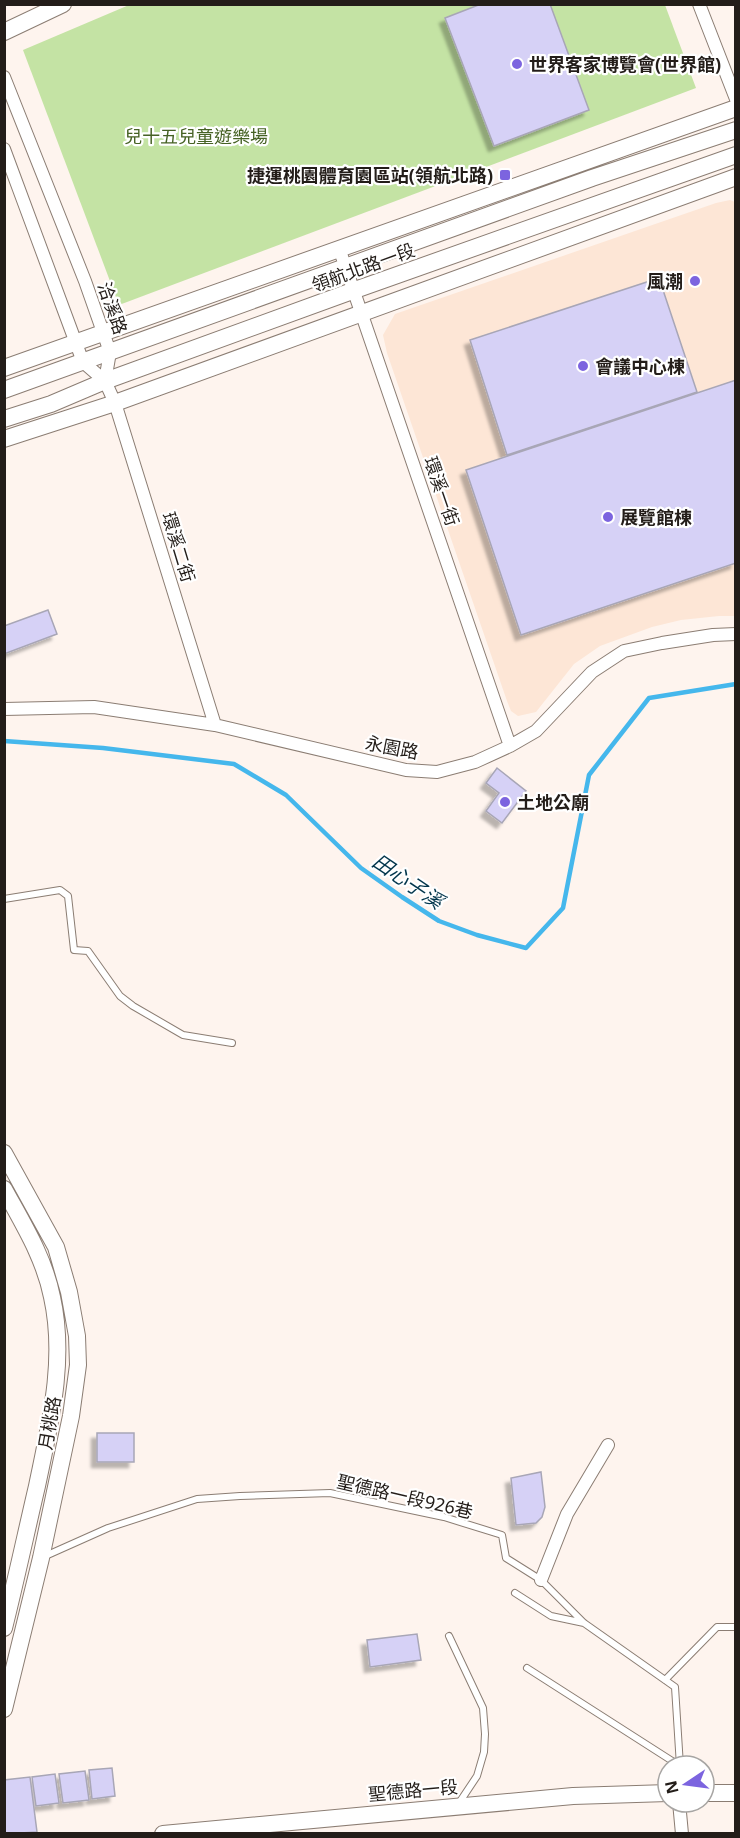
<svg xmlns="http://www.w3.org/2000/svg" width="740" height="1838" font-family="'Noto Sans','Noto Sans TC',sans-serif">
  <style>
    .built { fill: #fde6d6 }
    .green { fill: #c4e3a4 }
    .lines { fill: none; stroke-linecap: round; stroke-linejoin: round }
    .stream { stroke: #45b7ec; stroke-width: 4.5 }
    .building { fill: #d6d1f6; stroke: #a8a6b6; stroke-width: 1.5; filter: url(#shadow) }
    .lane-casing { stroke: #8b7d73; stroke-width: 8 }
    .street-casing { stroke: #8b7d73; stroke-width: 14 }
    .secondary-casing { stroke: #8b7d73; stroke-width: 18 }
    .lane { stroke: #fff; stroke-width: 6 }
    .street { stroke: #fff; stroke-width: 12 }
    .secondary { stroke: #fff; stroke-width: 16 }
    .poi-dot { fill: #7c64df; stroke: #fff; stroke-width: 2 }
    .labels { text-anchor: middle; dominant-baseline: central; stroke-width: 4.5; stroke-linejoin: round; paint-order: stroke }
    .poi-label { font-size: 18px; font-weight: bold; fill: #231d19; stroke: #fff; text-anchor: start }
    .park-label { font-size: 18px; fill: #466224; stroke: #fff }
    .street-label { font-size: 18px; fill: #231d19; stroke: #fff }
    .water-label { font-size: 20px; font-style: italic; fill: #03364c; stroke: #fff }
  </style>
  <defs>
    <filter id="shadow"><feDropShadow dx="-5.5" dy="5.5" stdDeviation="1.5" flood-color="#0004"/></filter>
  </defs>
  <rect width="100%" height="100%" fill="#fef4ee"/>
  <path class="built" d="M730 200 735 202V616H719L681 620 652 627 600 646 574 664 536 712 518 716 511 711 507 701 387 353 383 335 395 314 716 203Z"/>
  <path class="green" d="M129 5H665L696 88 119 305 23 50Z"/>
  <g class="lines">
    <path class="stream" d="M4 741 103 748 234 764 286 795 361 868 402 897 439 921 477 935 526 948 563 908 589 775 649 698 736 684"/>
  </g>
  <path class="building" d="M481 4H550L589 110 494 146 445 18Z
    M659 278 697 392 507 455 470 340Z
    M736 380V563L521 635 466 470Z
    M48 610 57 634 4 654V626Z
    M497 768 526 791 502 823 486 811 499 793 486 783Z
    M97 1433H134V1462H97Z
    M541 1472 545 1507 542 1517 536 1523 516 1525 511 1478Z
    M417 1634 421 1660 370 1667 367 1640Z
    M112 1768 115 1796 92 1799 89 1770Z
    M85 1771 89 1800 63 1803 59 1774Z
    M55 1774 59 1803 36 1806 32 1777Z
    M30 1777 37 1832 4 1834V1780Z"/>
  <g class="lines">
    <g class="lane-casing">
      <path id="lane" d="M4 899 60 890 68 896 74 950 88 951 120 996 133 1006 183 1035 232 1043
        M43 1557 108 1528 197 1499 240 1496 330 1493 444 1517 502 1535 506 1558 541 1580 584 1623 675 1687 680 1766
        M515 1593 551 1616 584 1623
        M449 1636 483 1708 485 1734 484 1752 477 1776 459 1803
        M527 1668 680 1766
        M665 1680 717 1627H736"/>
    </g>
    <g class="street-casing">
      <path id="street" d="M699 4 736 99
        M4 77 85 281 110 352 105 381
        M4 149 83 362 105 381 115 403 215 725
        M339 248 510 746
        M4 709 94 707 215 725 406 770 437 772 475 762 510 746 536 731 592 672 624 651 662 643 713 635 736 634
        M541 1580 567 1514 608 1445
        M679 1802 682 1834"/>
    </g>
    <g class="secondary-casing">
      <path id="secondary" d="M4 32 63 4
        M4 368 736 108
        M4 390 592 178 736 130
        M4 419 51 404 105 381 355 290 736 155
        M4 439 115 403 736 177
        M4 1153 56 1247 69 1292 77 1336 78 1365 71 1416 41 1558 4 1709
        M4 1189C23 1224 44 1257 52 1297 66 1360 50 1423 37 1486 26 1533 16 1580 4 1628
        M704 1793H736
        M163 1834 573 1796 668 1793"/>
    </g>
    <use href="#lane" class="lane"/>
    <use href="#street" class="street"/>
    <use href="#secondary" class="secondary"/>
  </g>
  <g class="poi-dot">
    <circle cx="517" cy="64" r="6"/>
    <rect x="499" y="169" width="12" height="12" rx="3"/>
    <circle cx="695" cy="281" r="6"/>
    <circle cx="583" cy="366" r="6"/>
    <circle cx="608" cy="517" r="6"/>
    <circle cx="505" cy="802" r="6"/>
  </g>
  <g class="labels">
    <g class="poi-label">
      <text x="529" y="64">世界客家博覽會(世界館)</text>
      <text x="493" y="175" text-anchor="end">捷運桃園體育園區站(領航北路)</text>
      <text x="683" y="281" text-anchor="end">風潮</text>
      <text x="595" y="366">會議中心棟</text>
      <text x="620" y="517">展覽館棟</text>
      <text x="517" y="802">土地公廟</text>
    </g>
    <g class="park-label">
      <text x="196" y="136">兒十五兒童遊樂場</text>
    </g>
    <g class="street-label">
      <text transform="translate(363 267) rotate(-20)">領航北路一段</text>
      <text transform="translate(113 308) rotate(71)">洽溪路</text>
      <text transform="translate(442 491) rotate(71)">環溪一街</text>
      <text transform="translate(179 547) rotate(73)">環溪二街</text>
      <text transform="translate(392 747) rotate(11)">永園路</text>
      <text transform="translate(49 1423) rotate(-80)">月桃路</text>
      <text transform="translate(405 1496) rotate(13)">聖德路一段926巷</text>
      <text transform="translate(413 1790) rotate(-5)">聖德路一段</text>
    </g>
    <g class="water-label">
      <text transform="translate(408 881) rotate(34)">田心子溪</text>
    </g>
  </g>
  <rect width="740" height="1838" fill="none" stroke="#231d19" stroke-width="12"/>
  <g transform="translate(686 1784) rotate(257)"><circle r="28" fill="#ffffff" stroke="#a7a5a3" stroke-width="1.5"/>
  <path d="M0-4.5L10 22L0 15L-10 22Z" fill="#7c64df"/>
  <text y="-9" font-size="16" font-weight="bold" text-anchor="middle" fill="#231d19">N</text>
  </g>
</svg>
